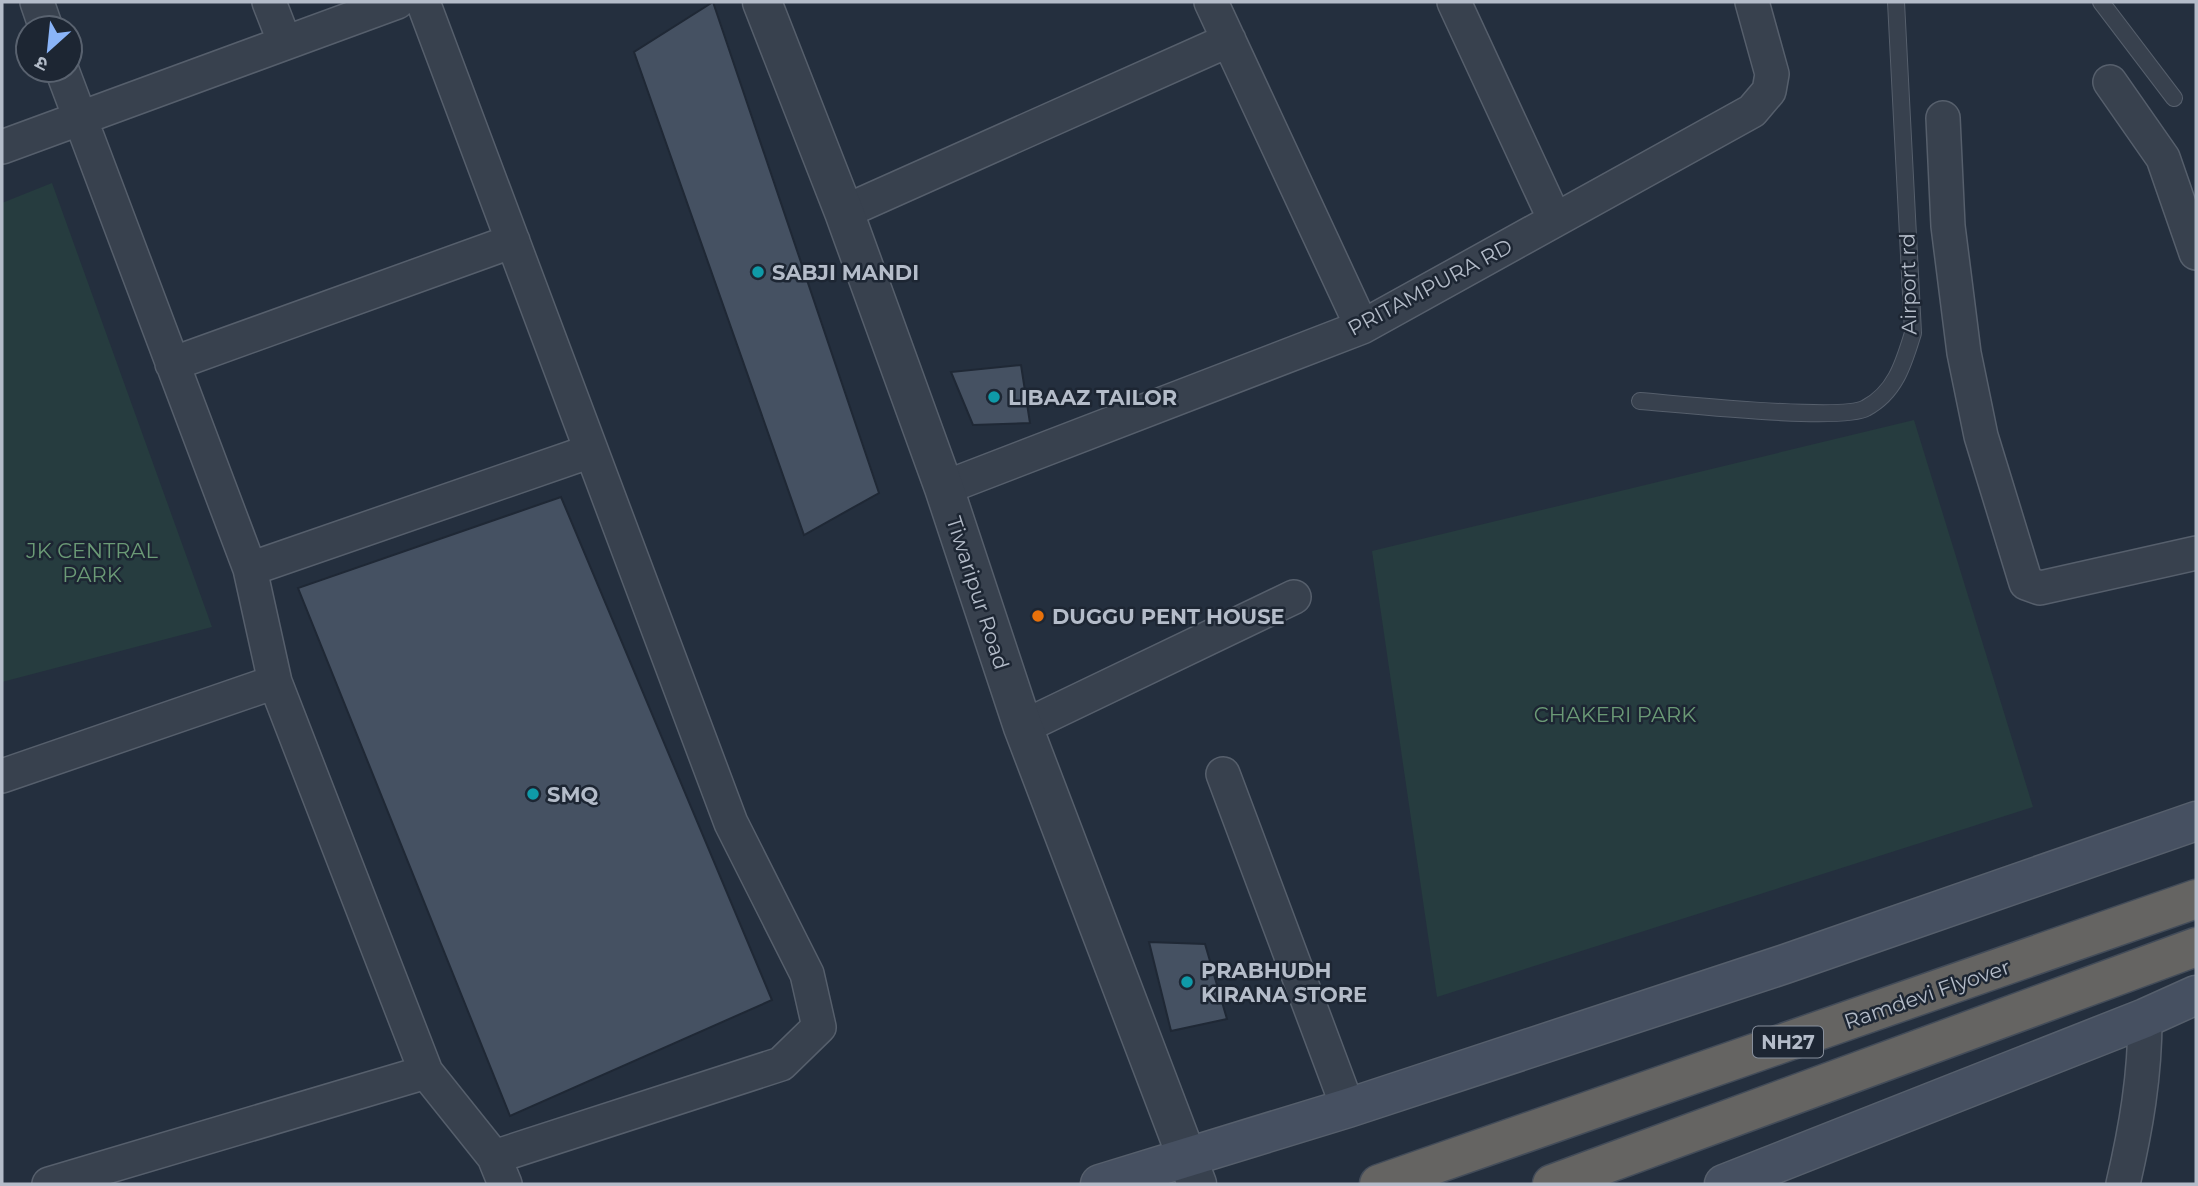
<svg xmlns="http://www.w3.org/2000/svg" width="2198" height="1186" font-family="Montserrat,'Noto Sans Devanagari',sans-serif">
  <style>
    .green { fill: #263c3f }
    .building { fill: #455162; stroke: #1f2835; stroke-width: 2 }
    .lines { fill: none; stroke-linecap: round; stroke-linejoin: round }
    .service-casing { stroke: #565f6c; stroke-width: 18 }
    .minor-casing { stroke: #565f6c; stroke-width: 36 }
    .tertiary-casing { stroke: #565f6c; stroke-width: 41 }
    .secondary-casing { stroke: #565f6c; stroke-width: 41 }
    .trunk-casing { stroke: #434c59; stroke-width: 41 }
    .service { stroke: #38414e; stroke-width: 16 }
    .minor { stroke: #38414e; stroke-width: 33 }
    .tertiary { stroke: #38414e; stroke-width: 38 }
    .secondary { stroke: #465061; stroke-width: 38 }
    .trunk { stroke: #656462; stroke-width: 38 }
    .culture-dot { fill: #0f9aa8; stroke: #1d2633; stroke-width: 2.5 }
    .food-dot { fill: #e8710a; stroke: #1d2633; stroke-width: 2.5 }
    .labels { text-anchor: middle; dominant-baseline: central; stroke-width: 5; stroke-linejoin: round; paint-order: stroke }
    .shield { fill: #1d2633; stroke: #878f9c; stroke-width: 2 }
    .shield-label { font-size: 19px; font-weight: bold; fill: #b4bcc9 }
    .poi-label { font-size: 21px; font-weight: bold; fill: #b4bcc9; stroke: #1d2633; text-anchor: start }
    .street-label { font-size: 21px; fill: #b4bcc9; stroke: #1d2633 }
    .park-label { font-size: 21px; fill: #6b9a76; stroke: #1d2633 }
  </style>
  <rect width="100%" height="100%" fill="#242f3e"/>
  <path class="green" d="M52 183 212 627 2 682V203Z
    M1914 420 2033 807 1437 997 1372 551Z"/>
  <path class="building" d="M713 2 879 493 804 535 634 52Z
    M1021 365 1030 423 973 425 951 372Z
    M561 497 772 1000 510 1116 298 588Z
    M1149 942 1205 944 1227 1019 1171 1031Z"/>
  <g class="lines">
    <g class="service-casing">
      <path id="service" d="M2101 2 2174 98
        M1640 401C1679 404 1842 422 1866 408 1896 392 1904 362 1913 333L1896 2"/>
    </g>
    <g class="minor-casing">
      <path id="minor" d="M37 2 46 28
        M269 2 285 43
        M423 2 731 823 807 974 819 1027 781 1064 494 1157 505 1184
        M1211 2 1362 327
        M1454 2 1555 220
        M62 70 250 569 275 682 426 1072 494 1157
        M2110 82 2163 158 2196 253
        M1943 118 1948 226 1964 353 1981 436 2026 583 2040 588 2196 553
        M2 147 397 2
        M844 212 1229 40
        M172 364 513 241
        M944 488 1362 327 1752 111 1769 91 1772 74 1752 2
        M250 569 591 451
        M1023 727 1294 597
        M1223 774 1348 1108
        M2 776 275 682
        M49 1184 426 1072
        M2123 1184C2136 1128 2145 1076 2145 1018"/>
    </g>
    <g class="tertiary-casing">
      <path id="tertiary" d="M762 2 844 212 944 488 1023 727 1197 1184"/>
    </g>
    <g class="secondary-casing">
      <path id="secondary" d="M1100 1184 1348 1108 1785 964 2196 821
        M1724 1184 2145 1018 2196 995"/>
    </g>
    <g class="trunk-casing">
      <path id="trunk" d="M1379 1184 2196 899
        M1552 1184 2196 947"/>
    </g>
    <use href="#service" class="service"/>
    <use href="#minor" class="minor"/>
    <use href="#tertiary" class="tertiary"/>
    <use href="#secondary" class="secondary"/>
    <use href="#trunk" class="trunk"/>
  </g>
  <g class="culture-dot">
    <circle cx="758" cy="272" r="7"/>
    <circle cx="994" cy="397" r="7"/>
    <circle cx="533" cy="794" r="7"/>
    <circle cx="1187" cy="982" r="7"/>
  </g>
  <circle class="food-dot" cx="1038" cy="616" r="7"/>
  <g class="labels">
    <rect class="shield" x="1753" y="1026.5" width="70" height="31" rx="5"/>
    <g class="shield-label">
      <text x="1788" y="1042">NH27</text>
    </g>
    <g class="poi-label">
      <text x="772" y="272">SABJI MANDI</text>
      <text x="1008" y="397">LIBAAZ TAILOR</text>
      <text x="1052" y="616">DUGGU PENT HOUSE</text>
      <text x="547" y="794">SMQ</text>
      <text x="1201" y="970">PRABHUDH<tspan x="1201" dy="24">KIRANA STORE</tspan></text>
    </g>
    <g class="street-label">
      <text transform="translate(1908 284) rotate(-91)">Airport rd</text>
      <text transform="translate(1430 287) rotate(-28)">PRITAMPURA RD</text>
      <text transform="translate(978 593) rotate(72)">Tiwaripur Road</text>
      <text transform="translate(1927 994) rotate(-19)">Ramdevi Flyover</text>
    </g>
    <g class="park-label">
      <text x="92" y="550">JK CENTRAL<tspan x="92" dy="24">PARK</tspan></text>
      <text x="1615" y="714">CHAKERI PARK</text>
    </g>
  </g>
  <rect width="2198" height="1186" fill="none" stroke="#b4bcc9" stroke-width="7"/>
  <g transform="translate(49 49) rotate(207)"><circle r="33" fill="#1d2633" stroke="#59626f" stroke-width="2"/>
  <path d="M0-5L12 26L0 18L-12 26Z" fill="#8ab4f8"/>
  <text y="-10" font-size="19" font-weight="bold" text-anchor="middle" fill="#b4bcc9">उ</text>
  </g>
</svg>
